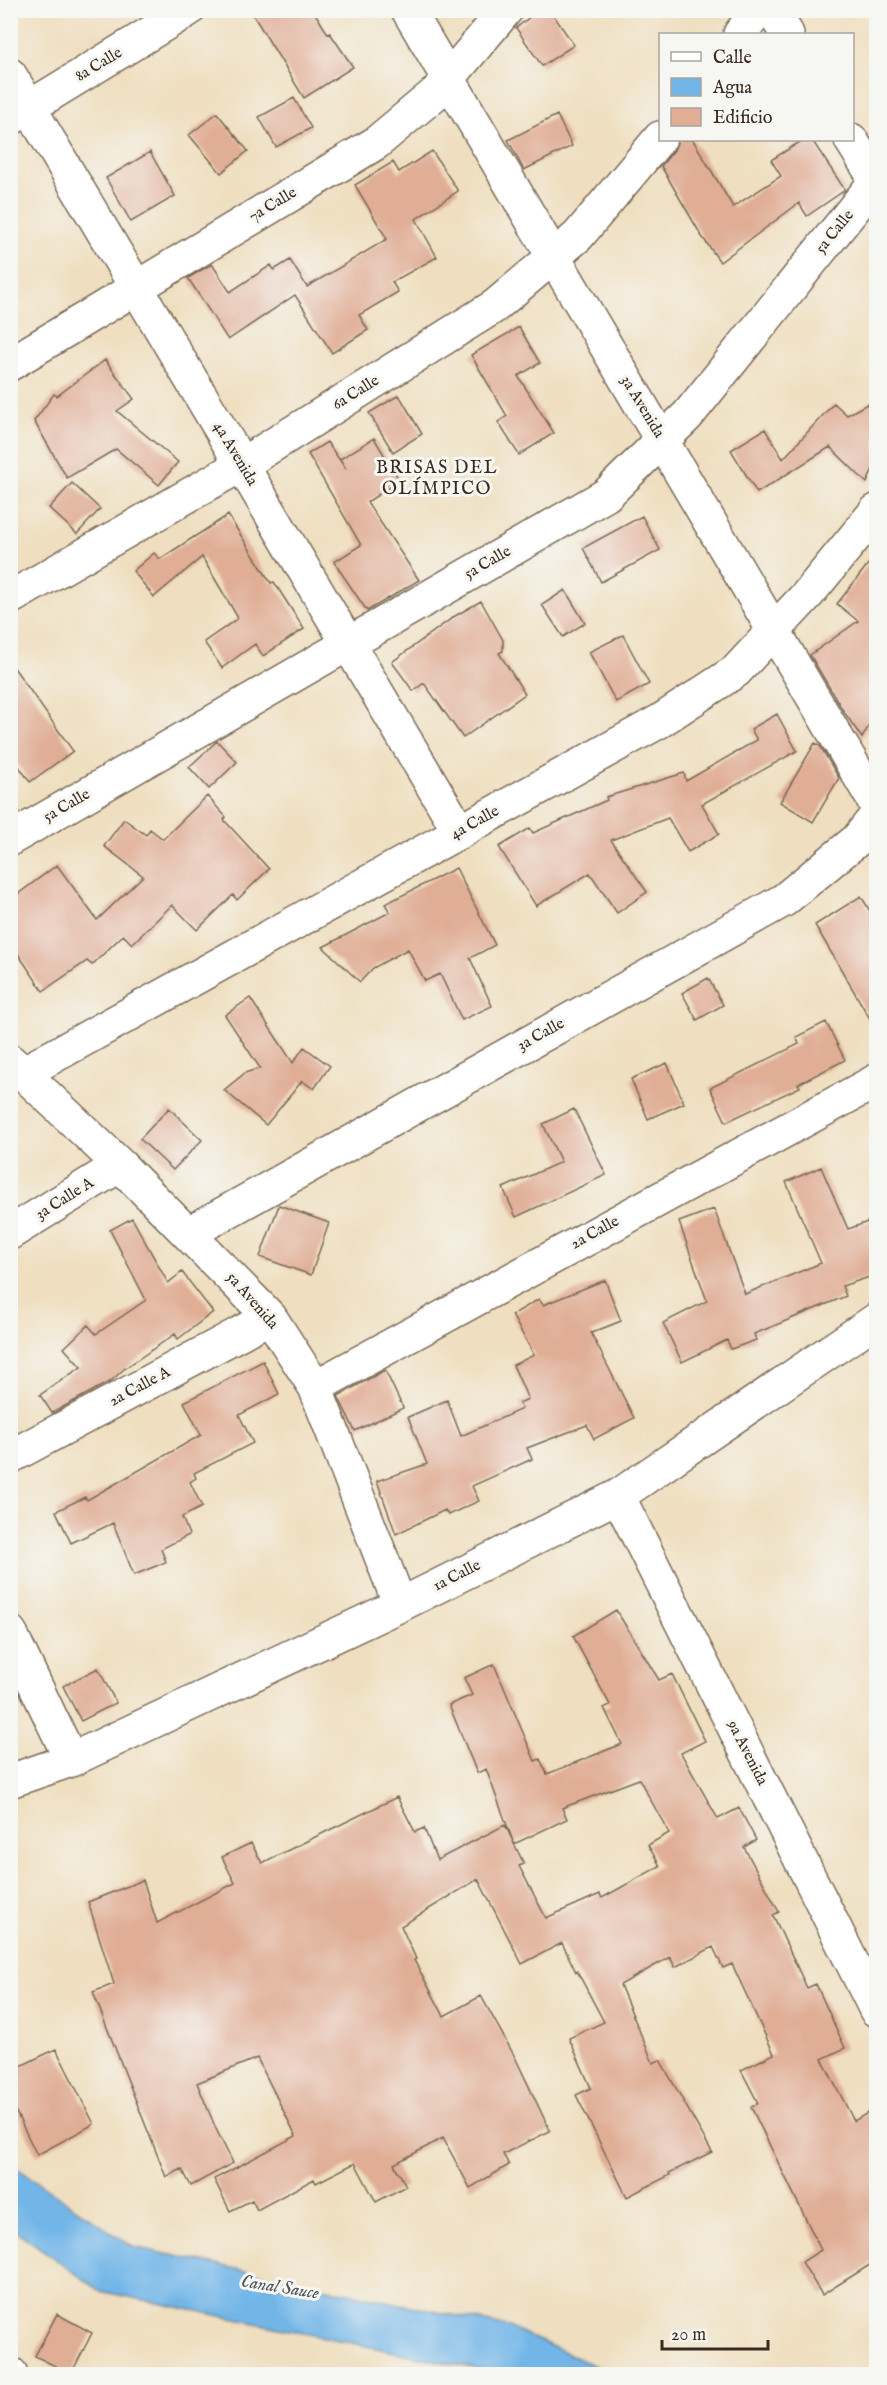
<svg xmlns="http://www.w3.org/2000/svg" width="887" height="2385" font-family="'IM FELL English',serif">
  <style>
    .water { fill: #72b6e8; stroke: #567083; stroke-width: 1.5 }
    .building { fill: #e0ad95 }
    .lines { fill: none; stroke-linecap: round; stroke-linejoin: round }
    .minor-casing { stroke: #7a6957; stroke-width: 36 }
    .minor { stroke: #fff; stroke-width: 33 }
    .labels { text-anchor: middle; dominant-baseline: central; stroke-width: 6; stroke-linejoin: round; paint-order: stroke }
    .street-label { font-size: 16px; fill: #3b2a1e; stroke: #f6f6f2 }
    .neighbourhood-label { font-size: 18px; letter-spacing: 1.5px; fill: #3b2a1e; stroke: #f6f6f2 }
    .water-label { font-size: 18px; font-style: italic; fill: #4c545b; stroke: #f6f6f2 }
  </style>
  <rect width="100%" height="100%" fill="#f6f6f2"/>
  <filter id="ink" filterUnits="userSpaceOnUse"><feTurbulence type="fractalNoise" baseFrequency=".0167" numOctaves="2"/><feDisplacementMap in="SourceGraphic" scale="12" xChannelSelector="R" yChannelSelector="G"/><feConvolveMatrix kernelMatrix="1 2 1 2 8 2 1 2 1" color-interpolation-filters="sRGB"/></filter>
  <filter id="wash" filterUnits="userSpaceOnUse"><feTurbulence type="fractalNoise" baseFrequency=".008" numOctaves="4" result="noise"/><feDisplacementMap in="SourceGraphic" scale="24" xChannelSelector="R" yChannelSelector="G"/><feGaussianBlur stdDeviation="1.35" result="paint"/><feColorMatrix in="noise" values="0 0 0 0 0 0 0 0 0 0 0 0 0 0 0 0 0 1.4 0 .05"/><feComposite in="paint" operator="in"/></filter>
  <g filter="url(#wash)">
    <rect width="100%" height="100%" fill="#efdfc0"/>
    <path class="water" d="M11 2164 133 2247 509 2327 613 2374H501L100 2291 11 2227Z"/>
    <g id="blocks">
      <path class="building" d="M250 10H313L328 34 330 33 353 67 304 98Z
        M539 10H550L574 45 542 66 516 28Z
        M294 98 311 128 276 147 259 117Z
        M217 113 248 151 221 173 189 135Z
        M557 115 572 146 524 170 508 140Z
        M678 140H693L733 207 781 176 771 160 803 140H812L845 190 807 216 799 203 720 262 701 235 661 166 674 150Z
        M432 151 458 191 416 219 437 257 392 282 398 292 359 315 368 330 332 353 295 295 228 340 188 278 212 264 230 292 271 265 274 270 290 260 307 287 387 239 355 185 393 162 399 172Z
        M150 152 175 196 131 222 106 178Z
        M519 327 540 363 518 376 554 433 519 455 498 422 507 416 471 355Z
        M105 360 134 399 117 411 178 462 159 485 116 449 67 478 34 421 54 394 57 396Z
        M399 395 422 434 393 452 369 413Z
        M876 399V461L867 483 830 447 757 493 731 450 765 429 783 459 834 403 847 415Z
        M374 438 400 481 367 502 419 580 367 611 334 562 361 545 308 454 327 442 346 469 340 459Z
        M72 483 100 509 77 534 49 508Z
        M228 515 271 583 274 582 304 629 263 656 255 644 222 668 204 642 238 618 202 557 154 597 133 571 154 553 160 559Z
        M642 516 660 550 601 582 583 548Z
        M876 554V713L862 738 844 712 810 655 858 621 837 604Z
        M565 590 585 623 563 637 542 605Z
        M481 601 503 640V651L499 653 525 694 463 738 424 683 413 691 392 662 455 616Z
        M623 635 649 684 616 702 589 652Z
        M10 662 73 751 30 782 10 754Z
        M777 714 797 751 702 804 719 834 688 852 668 818 611 840 647 892 617 913 590 873 536 906 499 847 530 828 533 833 607 800 606 797 684 773 686 781 757 740 751 729Z
        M217 741 237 762 209 789 189 767Z
        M815 743 820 746 839 778 813 822 780 802Z
        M207 796 226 817 224 820 269 869 237 900 233 895 197 930 172 905 132 944 123 935 92 965 87 961 43 991 10 942V900L57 865 97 920 143 876 104 846 124 819 146 835 150 829 163 839Z
        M456 868 495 945 470 958 492 1006 462 1020 440 974 425 981 408 949 373 968 360 982 323 947 390 912 385 904Z
        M861 896 876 921V1029L815 925Z
        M708 978 723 1005 697 1020 682 993Z
        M250 998 293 1063 304 1047 330 1066 314 1089 302 1081 266 1125 224 1090 245 1073 260 1068 225 1015Z
        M826 1022 845 1060 798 1084 800 1087 726 1122 710 1088 799 1044 796 1037Z
        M667 1063 684 1103 648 1119 631 1079Z
        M169 1108 202 1140 173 1170 140 1139Z
        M574 1109 606 1175 516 1217 503 1188 561 1162 543 1124Z
        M821 1167 848 1229 876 1219V1275L842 1286 846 1296 754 1334 756 1340 731 1349 727 1340 682 1362 663 1323 707 1301 679 1222 714 1209 745 1294 821 1263 786 1182Z
        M279 1205 329 1223 311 1275 260 1257Z
        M132 1218 168 1283 182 1272 213 1312 178 1339 175 1334 124 1369 111 1381 52 1413 40 1395 81 1367 64 1348 88 1325 96 1334 146 1300 110 1230Z
        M605 1280 621 1321 591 1333 634 1418 594 1439 587 1425 527 1448 532 1459 472 1486 479 1501 448 1515 445 1510 396 1534 377 1481 427 1464 408 1417 447 1400 461 1436 522 1409 519 1403 528 1399 513 1365 534 1355 512 1315 539 1299 543 1305Z
        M263 1361 279 1394 239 1415 253 1443 194 1473 196 1478 190 1482 202 1507 182 1517 189 1535 161 1549 166 1562 134 1575 113 1523 71 1543 56 1511 85 1497 87 1500 201 1435 184 1402Z
        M385 1370 403 1408 355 1431 338 1396Z
        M616 1610 659 1680 672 1674 705 1741 681 1753 718 1819 739 1808 756 1840 744 1847 779 1912 773 1915 807 1988 816 1984 845 2048 822 2059 854 2121 876 2108V2261L822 2295 802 2262 821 2250 751 2107 758 2103 741 2070 774 2054 732 1964 723 1968 713 1947 675 1967 670 1957 620 1985 653 2063 660 2060 712 2152 669 2173 670 2175 627 2197 576 2095 591 2088 569 2038 604 2022 577 1971 576 1972 562 1943 522 1964 478 1879 401 1926 416 1959 414 1960 444 2016 481 1996 515 2057 550 2131 503 2154 509 2165 470 2188 443 2138 394 2164 406 2186 376 2202 355 2163 316 2183 314 2179 257 2210 252 2200 230 2211 214 2179 296 2136 257 2058 197 2083 216 2129 233 2163 191 2186 182 2169 166 2177 93 1992 114 1984 88 1902 143 1880 157 1923 235 1883 222 1857 251 1843 262 1863 397 1797 415 1832 424 1828 437 1860 505 1825 524 1864 519 1866 546 1918 600 1894 602 1898 660 1866 648 1845 669 1833 639 1779 562 1808 567 1819 514 1844 486 1769 477 1773 449 1705 472 1695 464 1678 494 1664 535 1761 540 1759 547 1774 622 1744 604 1708 610 1705 573 1636Z
        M98 1668 116 1703 81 1721 63 1686Z
        M56 2049 94 2124 37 2155 10 2100V2071Z
        M57 2314 92 2333 71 2374 35 2356Z"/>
    </g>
  </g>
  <g filter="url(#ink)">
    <use href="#blocks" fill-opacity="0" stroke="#7a6957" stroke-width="1.5"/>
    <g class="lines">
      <g class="minor-casing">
        <path id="minor" d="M408 10 876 804
          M772 10 787 34
          M740 34 759 10
          M10 75 460 832
          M10 119 188 10
          M851 140 876 180
          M10 364 376 143 437 92 506 10
          M10 598 241 465 495 306 578 236 660 138
          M10 839 606 495 688 415 876 181
          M10 1061 120 1165 270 1317 315 1387 400 1605
          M23 1073 660 721 736 671 808 594 876 511
          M10 1233 120 1165
          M189 1233 784 900 857 840 876 816
          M315 1387 876 1081
          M10 1457 270 1317
          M618 1496 876 2010
          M10 1632 71 1760
          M10 1781 71 1760 211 1694 400 1605 618 1496 876 1320
          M10 2374H11"/>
      </g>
      <use href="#minor" class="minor"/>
    </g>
  </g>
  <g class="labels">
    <g class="street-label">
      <text transform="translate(99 65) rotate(-31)">8a Calle</text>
      <text transform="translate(273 205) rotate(-31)">7a Calle</text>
      <text transform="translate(835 232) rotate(-51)">5a Calle</text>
      <text transform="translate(356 393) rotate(-32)">6a Calle</text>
      <text transform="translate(642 407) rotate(59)">3a Avenida</text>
      <text transform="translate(235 454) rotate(59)">4a Avenida</text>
      <text transform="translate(488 563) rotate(-30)">5a Calle</text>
      <text transform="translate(67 806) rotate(-30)">5a Calle</text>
      <text transform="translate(475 823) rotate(-29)">4a Calle</text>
      <text transform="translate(541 1035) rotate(-29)">3a Calle</text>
      <text transform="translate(65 1199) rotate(-32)">3a Calle A</text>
      <text transform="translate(595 1233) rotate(-29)">2a Calle</text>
      <text transform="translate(252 1301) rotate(49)">5a Avenida</text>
      <text transform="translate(140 1387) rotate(-28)">2a Calle A</text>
      <text transform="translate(457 1576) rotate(-27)">1a Calle</text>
      <text transform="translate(747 1753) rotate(63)">9a Avenida</text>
    </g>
    <g class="neighbourhood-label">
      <text x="437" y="468">BRISAS DEL<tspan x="437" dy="21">OLÍMPICO</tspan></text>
    </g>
    <g class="water-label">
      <text transform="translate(280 2288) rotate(9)">Canal Sauce</text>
    </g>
  </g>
  <rect width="887" height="2385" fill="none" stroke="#f6f6f2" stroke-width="36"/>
  <rect x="659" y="33" width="195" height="108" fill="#f6f6f2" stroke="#aba49d" stroke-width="1.5"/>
  <rect x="671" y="52" width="30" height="9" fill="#ffffff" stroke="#aba49d" stroke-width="1.5"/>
  <text x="713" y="63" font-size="18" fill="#3b2a1e">Calle</text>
  <rect x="671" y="78" width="30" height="18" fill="#72b6e8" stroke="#aba49d" stroke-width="1.5"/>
  <text x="713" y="93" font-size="18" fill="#3b2a1e">Agua</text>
  <rect x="671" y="108" width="30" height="18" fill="#e0ad95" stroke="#aba49d" stroke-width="1.5"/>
  <text x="713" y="123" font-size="18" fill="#3b2a1e">Edificio</text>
  <path d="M662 2340v9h106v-9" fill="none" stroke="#3b2a1e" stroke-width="3"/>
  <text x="671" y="2340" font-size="18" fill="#3b2a1e" stroke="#f6f6f2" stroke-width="4.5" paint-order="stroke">20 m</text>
</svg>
